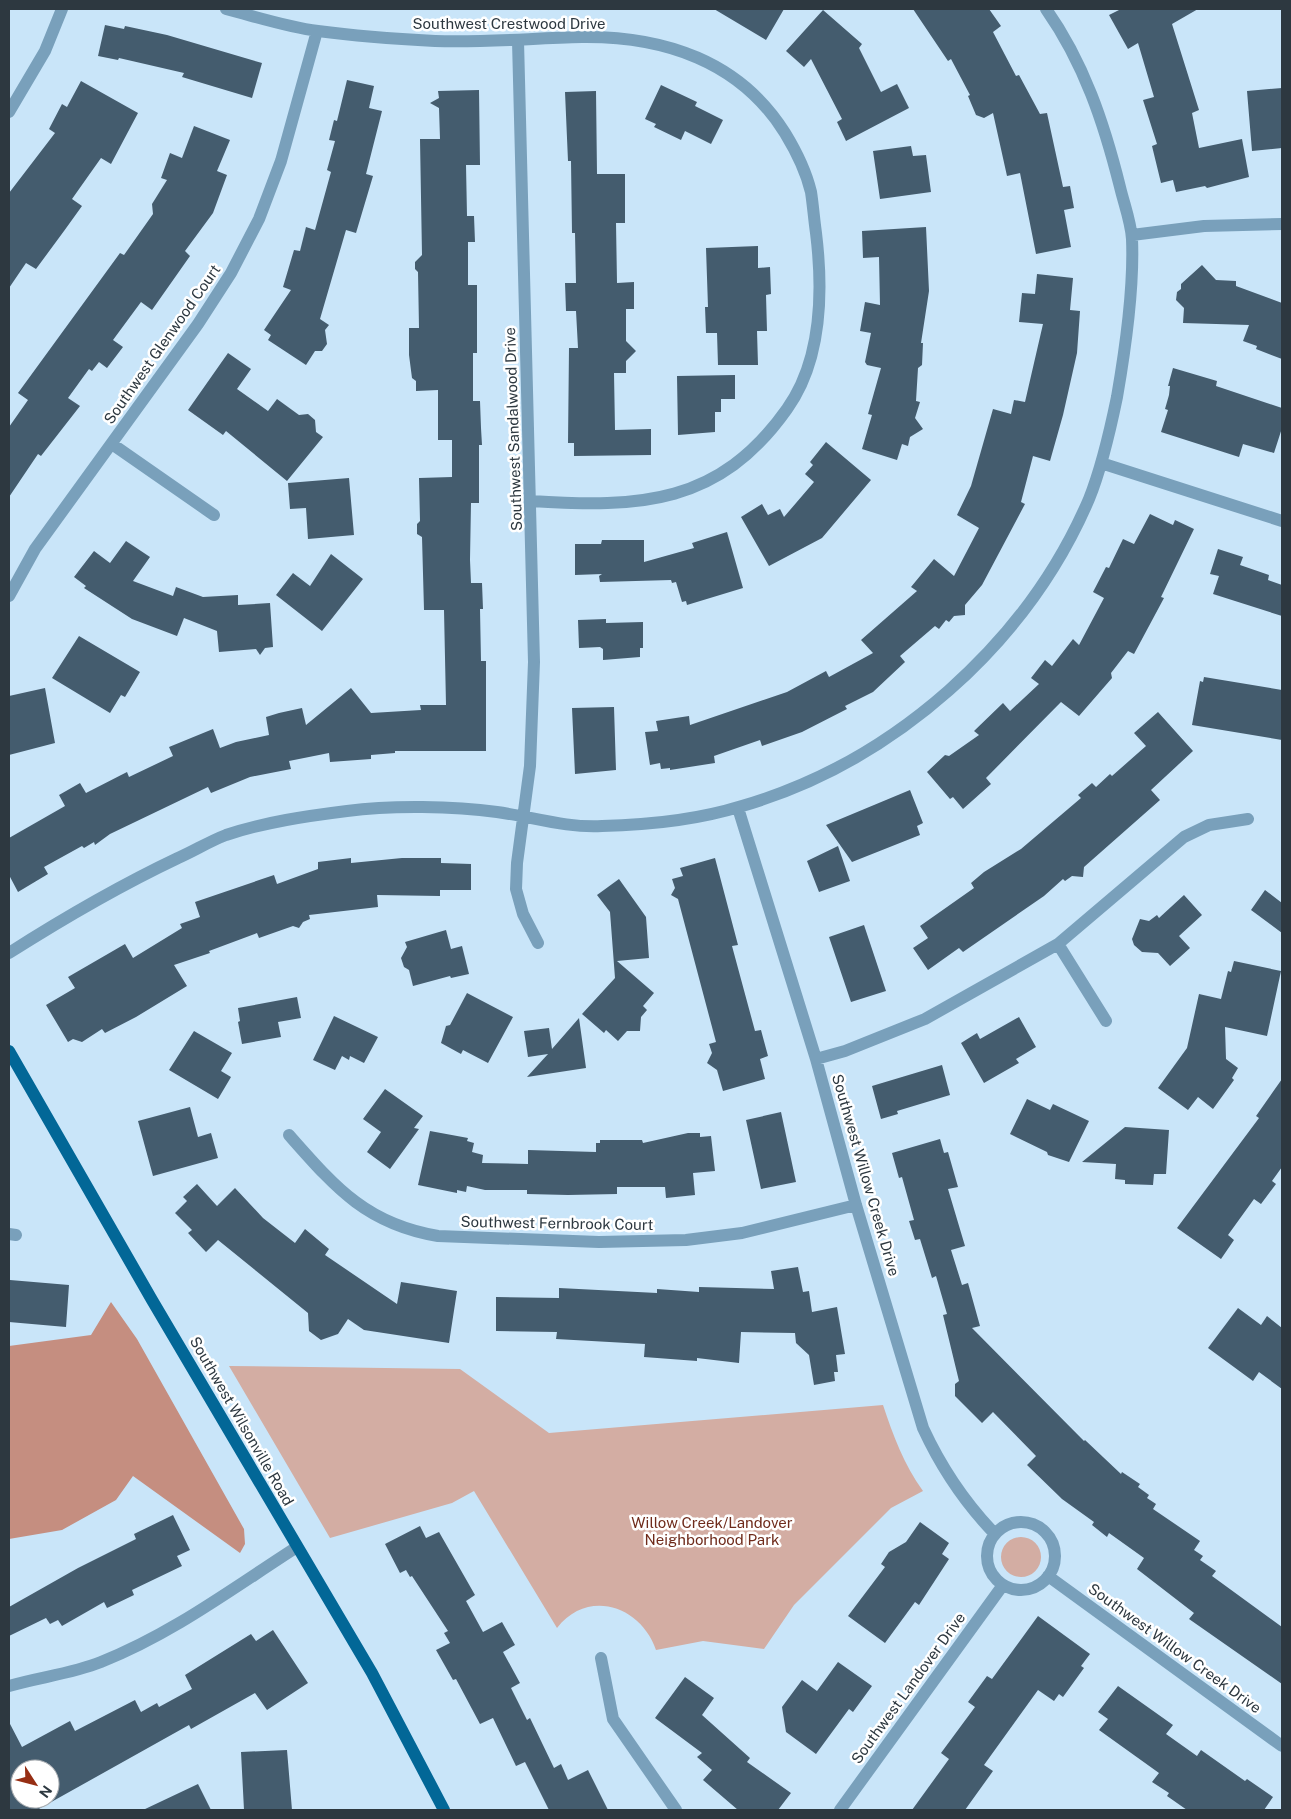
<svg xmlns="http://www.w3.org/2000/svg" width="1291" height="1819" font-family="'Public Sans',sans-serif">
  <style>
    .green { fill: #d3ada3 }
    .forest { fill: #c58e80 }
    .building { fill: #445c6e; fill-rule: evenodd }
    .lines { fill: none; stroke-linecap: round; stroke-linejoin: round }
    .minor { stroke: #79a0bb; stroke-width: 12 }
    .major { stroke: #026797; stroke-width: 12 }
    .labels { text-anchor: middle; dominant-baseline: central; stroke-width: 5; stroke-linejoin: round; paint-order: stroke }
    .street-label { font-size: 15px; fill: #2d3840; stroke: #fff }
    .park-label { font-size: 15px; fill: #6f2b1b; stroke: #fff }
  </style>
  <rect width="100%" height="100%" fill="#c9e5f9"/>
  <path class="green" d="M229 1366 460 1369 549 1433 883 1405C893 1435 904 1465 923 1491L891 1508 794 1605 764 1649 703 1641 656 1650C641 1606 588 1588 557 1628L474 1491 452 1503 330 1538Z
    M1001 1557a20 20 0 1 1 40 0a20 20 0 1 1-40 0Z"/>
  <path class="forest" d="M111 1302 137 1339 244 1529 245 1544 240 1553 133 1476 116 1500 62 1530 9 1539V1346L91 1335Z"/>
  <path class="building" d="M714 9H784L766 40Z
    M913 9H989L1001 26 993 32 1016 76 1019 75 1040 114 1047 113 1063 187 1070 186 1074 208 1064 210 1071 247 1036 254 1020 173 1007 176 993 113 984 118 976 115 968 96 970 95 951 59 948 61Z
    M1121 9H1198L1172 24 1199 110 1192 113 1199 148 1242 139 1249 177 1207 188 1205 186 1176 192 1173 180 1161 183 1152 146 1157 144 1143 100 1154 97 1138 43 1128 49 1109 15Z
    M823 10 862 44 859 48 881 92 897 84 909 108 846 141 837 122 842 119 811 59 804 67 786 51Z
    M105 25 124 29 125 26 167 35 262 63 252 98 182 77 184 73 119 58 118 60 98 56Z
    M347 80 374 86 369 108 382 111 366 174 373 176 356 233 346 230 320 319 329 325 325 330 327 344 322 351H315L306 365 268 340 271 335 264 330 291 290 283 287 294 250 300 251 306 227 315 230 331 172 327 170 335 141 329 140 334 120 337 121Z
    M81 81 138 113 111 164 101 158 72 199 82 206 64 231 36 269 26 263 9 288V193L55 133 49 129 62 104 67 107Z
    M661 85 697 102 695 106 723 120 711 144 685 131 681 140 654 127 656 124 645 119Z
    M1282 88V148L1252 151 1247 91Z
    M479 90 480 165H466L467 216H474L475 242H468V285H477V353H473V401H480L481 428 482 445H479V503H471L470 560 471 583H482L483 609H480L481 661H486V751H395V753L371 755V759L330 762 329 753 289 761 291 769 250 777 211 793 208 787 110 834 95 845 94 842 84 848 82 846 44 867 48 874 18 892 9 875V838L65 806 59 795 80 783 86 793 127 772 129 777 173 756 169 747 213 729 220 748 236 742 269 735 266 717 279 713 302 708 306 725 351 688 371 713 421 710 420 705H446L444 610H424L422 537 417 534V524L420 521 419 478 452 477V440H438V390L416 391V381L412 378 409 355V328H419L418 272 415 269V262L422 255 420 139H440L439 108 430 103 439 98 438 91Z
    M596 91 597 174H625V223H616L617 283 634 282V309H626V341L636 351 626 361V373H614L615 430 651 429V455L574 456V443H568L569 348H578L576 311H566L565 283H576L575 233H572L571 161H568L565 92Z
    M194 126 230 140 217 171 227 175 213 213 185 251 190 256 152 310 141 302 113 340 123 347 107 368 99 362 92 371 89 369 68 398 80 406 41 456 38 454 9 497V427L28 400 18 393 120 253 124 255 153 214 152 204 167 180 161 178 170 153 182 158Z
    M911 146 913 156 926 155 931 192 880 199 873 151Z
    M926 227 929 291 921 343H923L922 365 918 368 916 401 920 402 915 418 923 429 910 437 908 446 902 444 897 460 862 449 872 415 868 414 881 368 867 365 865 362 871 333 860 331 865 302 880 305 879 257 863 258 862 231Z
    M758 246V268L770 267 771 294 766 295 767 331H757L758 365H718L717 333H706L705 307H708L706 248Z
    M1202 265 1216 280 1236 281V286L1282 303V359L1256 349 1257 346 1243 341 1249 325 1183 323 1184 308 1176 300 1177 292 1181 289V284Z
    M1037 274 1073 278 1070 310 1080 311 1077 353 1063 415 1050 461 1033 456 1021 502 1025 504 982 585 965 605V615L954 616 949 622 946 620 939 629 935 626 900 656 905 662 873 692 845 706 847 709 802 732 762 746 760 740 714 756 715 763 670 770V768L661 769 660 763 650 765 645 732 658 731 656 721 689 716 690 725 787 692 826 671 829 677 873 653 861 640 917 591 911 587 934 559 954 576 979 528 957 515 971 486 993 409 1011 414 1014 400 1025 402 1043 324 1019 322 1022 293 1035 294Z
    M228 353 251 369 237 389 268 411 277 399 299 415 308 414 315 420 316 432 323 437 287 481 226 431 223 435 188 410Z
    M1173 368 1217 381 1216 386 1282 408V428L1274 453 1243 444 1239 457 1161 432 1168 410 1165 409 1169 395 1170 386H1168Z
    M735 375V399H721V412H715V432L678 435 677 376Z
    M826 442 871 480 822 538 769 566 741 517 762 504 768 515 780 509 784 517 814 482 805 474 813 465 810 462Z
    M349 478 354 535 308 539 306 508 290 509 288 483Z
    M1150 514 1173 525 1175 520 1194 529 1161 597 1164 598 1134 654 1128 651 1111 673 1112 678 1079 716 1061 702 986 778 991 784 963 809 953 797 950 799 927 772 945 755 949 756 979 735 974 731 1003 703 1010 711 1039 684 1031 678 1045 660 1052 666 1073 639 1079 645 1104 598 1093 592 1106 567 1109 568 1123 539 1134 544Z
    M727 532 743 588 687 605 686 601 682 602 676 582 672 583 671 580 600 582 599 576 602 574 575 575V544H601L602 540H644V562L694 548 692 543Z
    M126 541 150 557 133 581 173 596 176 587 203 597 238 595V605L270 603 273 647 265 648 260 655 256 649 219 652 217 631 184 618 177 636 132 619 84 588 86 586 74 577 94 551 110 563Z
    M1218 549 1243 557 1240 565 1269 575 1268 580 1282 585V616L1213 594 1219 576 1210 574Z
    M331 554 363 579 322 631 276 595 293 573 310 586Z
    M606 619V623L643 622V648H640V657L603 660V649L600 647 579 648 578 620Z
    M79 636 140 672 125 697 121 695 110 713 52 678Z
    M1204 677 1282 690V740L1192 725 1200 681 1203 682Z
    M45 688 55 743 9 755V696Z
    M614 707 616 770 575 774 572 708Z
    M1158 712 1193 751 1151 790 1160 800 1084 867 1083 877 1072 876 1065 881 1063 879 1044 896 963 952 959 948 928 970 913 948 928 938 920 926 974 888 971 883 984 872 1021 849 1081 798 1078 795 1092 783 1096 787 1110 774 1112 776 1146 746 1134 733Z
    M910 790 923 823 917 826 920 835 852 862 826 825Z
    M838 846 850 881 819 892 807 861Z
    M351 858V863L402 858H441V863L471 864V890H440V896L377 895 378 907 309 915 310 919 303 922 299 928 293 926 259 938 257 933 209 951 210 953 174 965 187 986 136 1017 105 1033 102 1029 82 1042 73 1039 68 1042 46 1005 75 988 68 977 125 944 133 958 182 928 180 924 200 917 195 902 274 875 277 884 318 869V862Z
    M715 858 738 945 732 946 755 1031 761 1030 768 1056 760 1059 765 1079 723 1091 717 1070 707 1063 712 1053 709 1044 716 1042 678 899 671 895 675 888 672 879 683 876 680 868Z
    M619 879 646 917 649 958 617 961 654 993 643 1006 647 1010 641 1017 640 1031H627L618 1041 606 1030 604 1033 582 1014 615 978 610 912 597 895Z
    M1265 890 1282 903V933L1251 910Z
    M1184 895 1202 915 1179 936 1190 948 1170 966 1158 953 1142 952 1134 945 1132 939 1140 919 1149 921 1157 915 1159 918Z
    M864 925 886 991 851 1002 829 937Z
    M446 930 451 949 462 946 469 974 451 978 450 976 413 986 409 970 404 967 401 958 407 947 405 942Z
    M1234 961 1281 971 1267 1036 1225 1027 1226 1059 1238 1068 1232 1078 1234 1080 1213 1109 1198 1097 1188 1110 1158 1088 1187 1048 1199 994 1221 999 1228 971 1231 972Z
    M467 993 513 1017 488 1063 463 1050 461 1054 441 1043 446 1026 450 1025Z
    M297 997 301 1018 278 1022 281 1037 242 1044 238 1022 240 1021 238 1008Z
    M334 1016 378 1037 364 1063 350 1056 349 1060 342 1056 335 1070 313 1060Z
    M1019 1017 1036 1047 1016 1059 1019 1063 984 1083 961 1043 977 1033 980 1039Z
    M579 1018 586 1068 527 1077 548 1054 528 1057 524 1031 549 1028 552 1049Z
    M194 1031 232 1053 221 1071 231 1077 218 1099 169 1070Z
    M942 1065 950 1095 897 1111 898 1114 881 1119 872 1086Z
    M1282 1079V1167L1272 1181 1276 1184 1261 1204 1254 1199 1228 1235 1234 1240 1221 1259 1177 1228 1259 1118 1256 1116Z
    M385 1089 423 1116 414 1128 419 1129 390 1169 367 1152 381 1132 363 1119Z
    M1027 1099 1050 1110 1053 1104 1089 1121 1069 1162 1048 1155 1047 1152 1010 1134Z
    M190 1107 198 1137 211 1133 218 1158 153 1176 138 1121Z
    M781 1112 796 1182 761 1189 746 1120Z
    M1125 1127 1169 1130 1166 1174H1154L1153 1185 1125 1184V1180L1115 1179 1116 1164 1082 1162Z
    M430 1131 468 1138 467 1141 474 1143 472 1152 483 1155 482 1163 528 1164V1150L596 1152V1143H600V1140H642L643 1143 688 1133H700V1137L711 1136 715 1171 693 1173 695 1195 666 1198 665 1187H617V1194L568 1195 527 1194V1190H485L467 1186 466 1192 457 1190V1193L418 1185Z
    M940 1139 944 1153 948 1152 958 1187 948 1189 965 1246 951 1250 962 1285 968 1283 980 1326 972 1328 1084 1441 1085 1440 1121 1474 1122 1472 1140 1484 1138 1487 1149 1495 1147 1498 1156 1504 1153 1509 1200 1541 1194 1550 1203 1556 1200 1560 1216 1571 1212 1576 1282 1627V1684L1189 1619 1194 1613 1137 1569 1144 1558 1109 1533 1107 1537 1092 1525 1094 1522 1062 1499 1027 1465 1036 1456 993 1412 982 1423 955 1396V1384L959 1381 943 1315 947 1314 936 1276 932 1278 920 1239 915 1240 909 1221 914 1220 902 1177 899 1178 892 1153Z
    M197 1184 217 1206 235 1188 263 1218 295 1243 305 1229 329 1249 325 1255 397 1304 401 1282 457 1291 449 1343 364 1330 348 1319 338 1334 321 1340 309 1331 308 1313 218 1240 206 1252 188 1233 192 1230 175 1213 187 1201 183 1197Z
    M798 1267 803 1292 809 1291 812 1312 837 1307 845 1354 836 1355 838 1372H834L835 1381 814 1385 809 1355 796 1343 795 1333 741 1332 739 1363 697 1358V1361L644 1357 645 1344 556 1339 557 1332 496 1331V1297L559 1298V1288L657 1293V1289L699 1292V1287L774 1289 771 1271Z
    M10 1280 69 1285 66 1327 9 1322Z
    M1238 1308 1261 1325 1267 1316 1282 1328V1389L1259 1372 1253 1381 1208 1348Z
    M173 1515 190 1550 177 1556 182 1566 132 1590 134 1595 107 1608 104 1602 62 1626 58 1620 50 1624 46 1618 9 1636V1607L78 1568 136 1539 134 1534Z
    M920 1522 949 1543 942 1554 949 1559 919 1605 915 1602 885 1643 848 1616 885 1567 881 1564 889 1552 906 1542Z
    M420 1526 426 1538 439 1532 475 1595 466 1601 483 1632 502 1622 515 1645 503 1652 520 1683 511 1688 527 1720 530 1718 554 1768 561 1764 568 1780 588 1770 608 1810H549L525 1762 516 1766 493 1718 480 1724 456 1679 453 1680 436 1650 450 1643 444 1633 448 1631 412 1576 410 1577 406 1570 400 1573 385 1544Z
    M1038 1616 1090 1654 1081 1666 1084 1668 1063 1697 1059 1694 1054 1701 1038 1690 984 1765 993 1771 965 1810H912L949 1759 941 1753 975 1707 968 1702 987 1676 992 1679Z
    M273 1630 308 1683 267 1710 255 1693 191 1729 189 1725 37 1810H9V1722L22 1747 70 1721 75 1731 135 1700 141 1712 157 1703 159 1707 192 1689 185 1675 251 1634 256 1641ZM20 1769H50V1799H20Z
    M838 1662 872 1686 853 1712 849 1709 816 1754 786 1732 782 1707 802 1680 817 1691Z
    M685 1677 714 1698 702 1715 750 1758 747 1762 791 1793 778 1810H738L703 1780 712 1770 697 1757 702 1753 655 1718Z
    M1118 1686 1173 1725 1166 1734 1197 1756 1201 1750 1245 1781 1247 1779 1273 1797 1264 1810H1187L1167 1796 1169 1793 1152 1782 1159 1773 1099 1730 1108 1719 1098 1712Z
    M287 1750 292 1810H244L241 1752Z
    M198 1784 211 1810H143Z"/>
  <g class="lines">
    <path class="minor" d="M226 9C257 17 287 27 318 31 356 36 397 39 435 41 484 43 533 38 582 37 664 36 740 61 785 133 796 151 806 171 811 192 813 205 814 219 816 233 823 290 822 360 787 409 719 505 640 508 531 501
      M518 41 534 662 530 766 517 863 516 889 523 914 538 943
      M9 112 45 51 62 9
      M1132 235 1204 226 1282 224
      M112 444 214 515
      M1101 463 1282 521
      M9 596 35 549 198 324 231 273 259 219 281 161 317 31
      M738 808 816 1059 856 1205 923 1428C941 1467 965 1503 995 1534
      M1058 944 1106 1021
      M9 953C64 918 119 886 178 858 194 851 210 841 226 835 265 822 307 816 347 811 391 805 454 806 497 812 533 817 566 828 602 826 649 825 697 820 742 806 893 762 1027 644 1089 499 1102 467 1110 431 1117 397 1125 351 1134 285 1132 239 1131 222 1124 204 1120 187 1104 123 1084 63 1046 9
      M816 1059 845 1051 925 1019 1058 944 1184 837 1209 825 1248 819
      M289 1135C335 1187 366 1224 438 1236L599 1242 686 1240 742 1233 856 1205
      M9 1234 16 1235
      M987 1556a34 34 0 1 1 68 0a34 34 0 1 1-68 0Z
      M1048 1576 1282 1746
      M601 1658 613 1719 676 1810
      M9 1686C39 1677 71 1674 101 1662 172 1634 233 1588 297 1547
      M840 1810 1003 1585"/>
    <path class="major" d="M9 1051 152 1300 372 1673 444 1810"/>
  </g>
  <g class="labels">
    <g class="street-label">
      <text x="509" y="23">Southwest Crestwood Drive</text>
      <text transform="translate(162 344) rotate(-55)">Southwest Glenwood Court</text>
      <text transform="translate(513 429) rotate(-92)">Southwest Sandalwood Drive</text>
      <text transform="translate(866 1175) rotate(74)">Southwest Willow Creek Drive</text>
      <text transform="translate(557 1223) rotate(1)">Southwest Fernbrook Court</text>
      <text transform="translate(242 1421) rotate(60)">Southwest Wilsonville Road</text>
      <text transform="translate(1175 1648) rotate(36)">Southwest Willow Creek Drive</text>
      <text transform="translate(908 1688) rotate(-54)">Southwest Landover Drive</text>
    </g>
    <g class="park-label">
      <text x="712" y="1522">Willow Creek/Landover<tspan x="712" dy="17">Neighborhood Park</tspan></text>
    </g>
  </g>
  <rect width="1291" height="1819" fill="none" stroke="#2d3840" stroke-width="20"/>
  <g transform="translate(35 1784) rotate(126)"><circle r="24" fill="#ffffff" stroke="#abafb3"/>
  <path d="M0-4L9 19L0 12L-9 19Z" fill="#962e14"/>
  <text y="-8" font-size="14" font-weight="bold" text-anchor="middle" fill="#2d3840">N</text>
  </g>
</svg>
